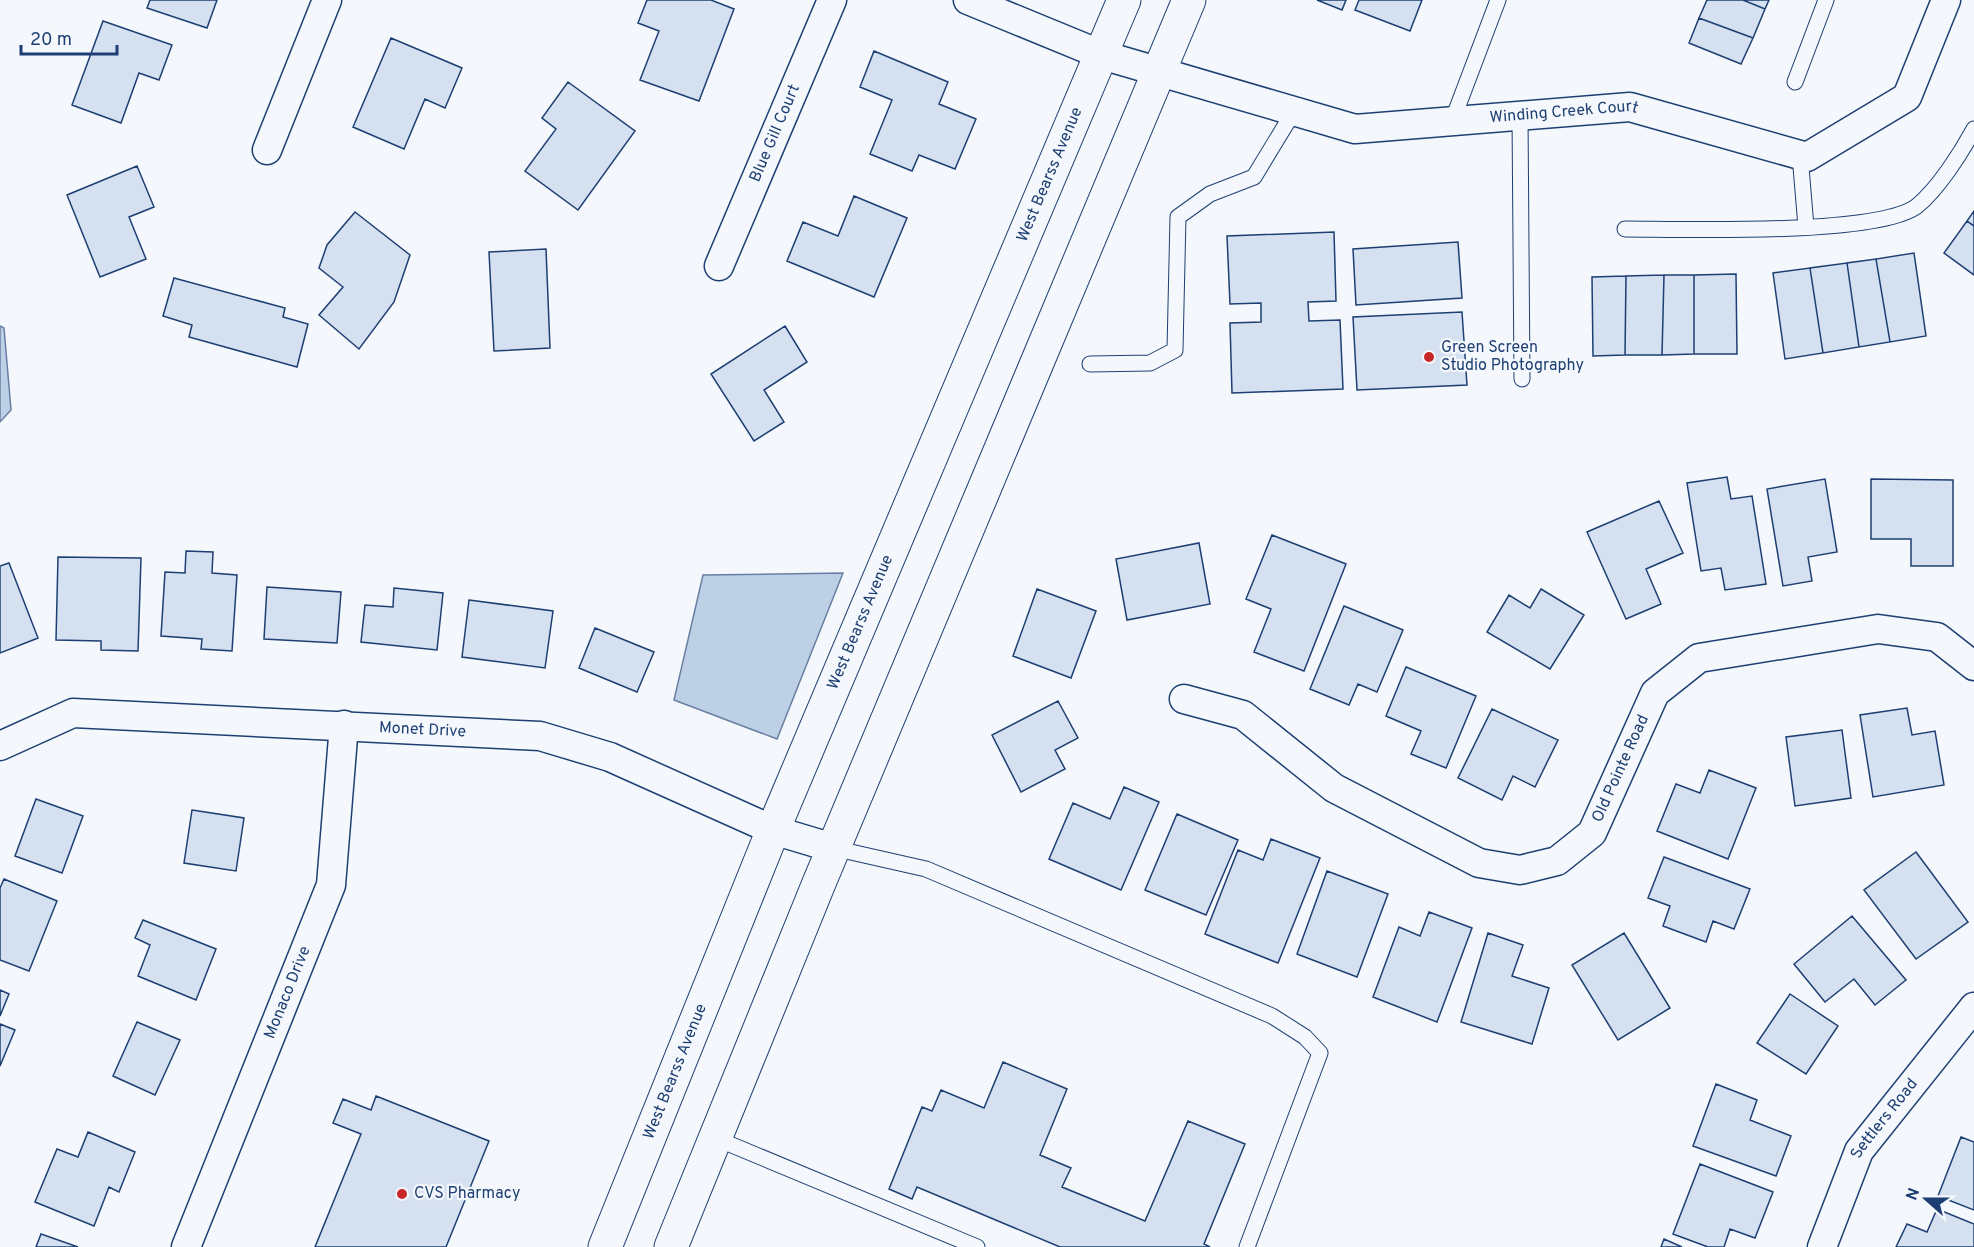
<svg xmlns="http://www.w3.org/2000/svg" width="1974" height="1247" font-family="Overpass,sans-serif">
  <style>
    .water { fill: #bed0e5; stroke: #687fa3; stroke-width: 1.5 }
    .building { fill: #d5e0f0; stroke: #1d3f73; stroke-width: 1.5 }
    .lines { fill: none; stroke-linecap: round; stroke-linejoin: round }
    .lane-casing { stroke: #1d3f73; stroke-width: 17 }
    .street-casing { stroke: #1d3f73; stroke-width: 31 }
    .secondary-casing { stroke: #1d3f73; stroke-width: 35 }
    .lane { stroke: #f4f7fb; stroke-width: 15 }
    .street { stroke: #f4f7fb; stroke-width: 28 }
    .secondary { stroke: #f4f7fb; stroke-width: 33 }
    .poi-dot { fill: #c62828; stroke: #f4f7fb; stroke-width: 2 }
    .labels { text-anchor: middle; dominant-baseline: central; stroke-width: 4.5; stroke-linejoin: round; paint-order: stroke }
    .street-label { font-size: 16px; fill: #1d3f73; stroke: #f4f7fb }
    .poi-label { font-size: 16px; fill: #1d3f73; stroke: #f4f7fb; text-anchor: start }
  </style>
  <rect width="100%" height="100%" fill="#f4f7fb"/>
  <path class="water" d="M0 326 4 328 11 410 0 422Z
    M843 573 777 739 674 700 703 575Z"/>
  <path class="building" d="M150 0H217L207 28 147 8Z
    M647 0H711L734 9 699 101 640 80 659 31 638 23Z
    M1317 0H1346L1342 10Z
    M1359 0H1422L1410 31 1355 10Z
    M1707 0H1743L1765 9 1753 38 1699 18Z
    M1743 0H1769L1765 9Z
    M1699 18 1753 38 1741 64 1689 43Z
    M103 21 172 45 159 80 139 73 121 123 72 105Z
    M391 38 462 68 445 108 425 99 404 149 353 127Z
    M874 51 948 82 939 104 976 119 955 169 919 155 912 171 870 154 892 100 860 87Z
    M568 82 635 131 578 210 525 171 556 129 542 118Z
    M137 166 154 207 129 217 146 259 100 277 67 195Z
    M854 196 907 218 874 297 787 261 803 222 838 236Z
    M1974 211V226L1967 221Z
    M355 212 410 255 394 302 359 349 319 315 343 287 319 268 327 245Z
    M1967 221 1974 226V275L1944 253Z
    M1334 232 1336 301 1308 302 1309 321 1340 320 1343 389 1232 393 1230 323 1261 322V303L1230 304 1227 236Z
    M1458 242 1462 298 1356 305 1353 249Z
    M546 249 550 348 494 351 489 252Z
    M1914 253 1926 336 1890 342 1876 259Z
    M1876 259 1890 342 1859 347 1847 263Z
    M1847 263 1859 347 1823 353 1810 268Z
    M1810 268 1823 353 1785 359 1773 273Z
    M1736 274 1737 354H1694V275Z
    M1664 275 1662 355H1625L1626 276Z
    M1664 275H1694V354L1662 355Z
    M1626 276 1625 355 1593 356 1592 277Z
    M174 278 285 308 283 317 308 324 297 367 189 337 192 325 163 316Z
    M1462 312 1467 385 1357 390 1353 317Z
    M785 326 807 362 764 390 784 422 754 441 711 374Z
    M1727 477 1731 499 1752 496 1766 584 1725 590 1721 568 1701 571 1687 483Z
    M1825 479 1837 552 1808 557 1812 581 1783 586 1767 489Z
    M1871 479 1953 480V566H1911V539H1871Z
    M1659 501 1683 553 1646 569 1661 604 1626 619 1587 532Z
    M1272 535 1346 564 1304 671 1254 652 1271 609 1246 599Z
    M1199 543 1210 604 1127 620 1116 559Z
    M186 551 213 552 212 573 237 575 232 651 201 649 202 639 161 636 165 572 185 573Z
    M58 557 141 558 138 651 101 650V641L56 640Z
    M9 563 38 638 0 653V566Z
    M267 587 341 592 337 643 264 639Z
    M394 588 443 593 437 650 361 642 365 605 393 607Z
    M1037 589 1096 611 1071 678 1013 656Z
    M1541 589 1584 615 1550 669 1487 632 1509 595 1530 608Z
    M469 600 553 611 545 668 462 657Z
    M1344 606 1403 630 1377 692 1358 684 1349 705 1310 689Z
    M595 628 654 652 637 692 579 668Z
    M1406 667 1476 696 1446 768 1411 754 1421 731 1386 716Z
    M1058 701 1078 738 1055 750 1065 769 1021 792 992 735Z
    M1907 708 1912 735 1935 731 1944 785 1873 797 1860 715Z
    M1492 709 1558 740 1535 787 1513 776 1502 800 1458 778Z
    M1842 730 1851 798 1795 806 1786 737Z
    M1709 770 1756 788 1728 859 1657 831 1676 784 1700 793Z
    M1124 787 1159 802 1121 890 1049 859 1073 803 1110 819Z
    M36 799 83 816 62 873 15 856Z
    M192 810 244 818 236 871 184 863Z
    M1177 814 1238 840 1206 915 1145 890Z
    M1271 839 1320 858 1278 963 1205 934 1238 850 1263 860Z
    M1916 852 1968 922 1916 959 1864 890Z
    M1664 857 1750 889 1734 929 1713 921 1706 942 1663 926 1670 906 1648 898Z
    M1327 871 1388 894 1357 977 1297 954Z
    M4 879 57 901 29 971 0 960V888Z
    M1429 912 1472 928 1437 1022 1373 997 1399 927 1420 936Z
    M1852 916 1906 980 1875 1005 1854 979 1825 1002 1794 964Z
    M143 920 216 949 196 1000 138 976 150 945 135 938Z
    M1488 933 1523 945 1512 976 1549 988 1532 1044 1461 1022Z
    M1624 933 1670 1008 1618 1040 1572 965Z
    M0 990 9 994 0 1016Z
    M1790 994 1838 1026 1806 1074 1757 1043Z
    M137 1022 180 1040 155 1095 113 1076Z
    M0 1024 15 1030 0 1066Z
    M1003 1062 1067 1089 1040 1155 1071 1168 1062 1187 1145 1221 1188 1121 1245 1144 1204 1244 1210 1247H1060L917 1187 912 1199 889 1189 922 1107 932 1111 941 1090 984 1108Z
    M1716 1084 1757 1100 1750 1120 1791 1136 1776 1176 1693 1146Z
    M376 1096 489 1141 446 1247H315L361 1134 333 1123 343 1099 371 1110Z
    M88 1132 135 1152 119 1192 109 1187 94 1226 35 1202 57 1149 78 1157Z
    M1961 1137 1974 1142V1210L1938 1196Z
    M1700 1164 1773 1192 1755 1238 1730 1229 1724 1247H1708L1673 1234Z
    M1937 1209 1974 1224V1247H1896L1907 1224 1927 1232Z
    M41 1234 78 1247H36Z
    M1664 1239 1682 1247H1661Z"/>
  <g class="lines">
    <g class="lane-casing">
      <path id="lane" d="M1795 82 1826 0
        M1520 115 1522 379
        M1453 119 1498 0
        M1800 155 1806 227
        M1625 229C1680 229 1878 236 1917 206 1938 189 1961 153 1974 129
        M1090 364 1150 363 1175 350 1178 217 1210 194 1254 177 1294 111
        M833 848 926 869 1272 1016 1305 1037 1320 1053 1247 1247
        M715 1138 977 1247"/>
    </g>
    <g class="street-casing">
      <g id="street">
        <path id="s1" d="M968 0 1102 55 1355 129 1630 107 1807 157 1907 97 1946 0"/>
        <path d="M267 150 327 0"/>
        <path id="s2" d="M719 266 832 0"/>
        <path id="s3" d="M1184 699 1243 715 1334 788 1479 863 1520 870 1557 861 1592 833 1655 693 1699 658 1878 629 1937 637 1974 666"/>
        <path id="s4" d="M0 746 73 713 540 736 610 757 773 830 833 848"/>
        <path id="s5" d="M186 1247 331 885 344 725"/>
        <path id="s6" d="M1822 1247 1859 1151 1974 1007"/>
      </g>
    </g>
    <g class="secondary-casing">
      <g id="secondary">
        <path id="s7" d="M605 1247 773 830 1124 0"/>
        <path d="M671 1247 819 883 1189 0"/>
      </g>
    </g>
    <use href="#lane" class="lane"/>
    <use href="#street" class="street"/>
    <use href="#secondary" class="secondary"/>
  </g>
  <g class="poi-dot">
    <circle cx="1429" cy="357" r="6"/>
    <circle cx="402" cy="1194" r="6"/>
  </g>
  <g class="labels">
    <g class="street-label">
      <text stroke="none"><textPath href="#s1" startOffset="618">Winding Creek Court</textPath></text>
      <text stroke="none"><textPath href="#s2" startOffset="144">Blue Gill Court</textPath></text>
      <text stroke="none"><textPath href="#s7" startOffset="1161">West Bearss Avenue</textPath></text>
      <text stroke="none"><textPath href="#s7" startOffset="675">West Bearss Avenue</textPath></text>
      <text stroke="none"><textPath href="#s4" startOffset="430">Monet Drive</textPath></text>
      <text stroke="none"><textPath href="#s3" startOffset="536">Old Pointe Road</textPath></text>
      <text stroke="none"><textPath href="#s5" startOffset="274">Monaco Drive</textPath></text>
      <text stroke="none"><textPath href="#s7" startOffset="189">West Bearss Avenue</textPath></text>
      <text stroke="none"><textPath href="#s6" startOffset="144">Settlers Road</textPath></text>
    </g>
    <g class="poi-label">
      <text x="1441" y="348">Green Screen<tspan x="1441" dy="18">Studio Photography</tspan></text>
      <text x="414" y="1194">CVS Pharmacy</text>
    </g>
  </g>
  <g transform="translate(1926 1199) rotate(291)" stroke="#f4f7fb" stroke-width="4.5" paint-order="stroke">
  <path d="M0-4.5L10 22L0 15L-10 22Z" fill="#1d3f73"/>
  <text y="-9" font-size="16" font-weight="bold" text-anchor="middle" fill="#1d3f73">N</text>
  </g>
  <path d="M21 45v9h96v-9" fill="none" stroke="#1d3f73" stroke-width="3"/>
  <text x="30" y="45" font-size="18" fill="#1d3f73" stroke="#f4f7fb" stroke-width="4.5" paint-order="stroke">20 m</text>
</svg>
